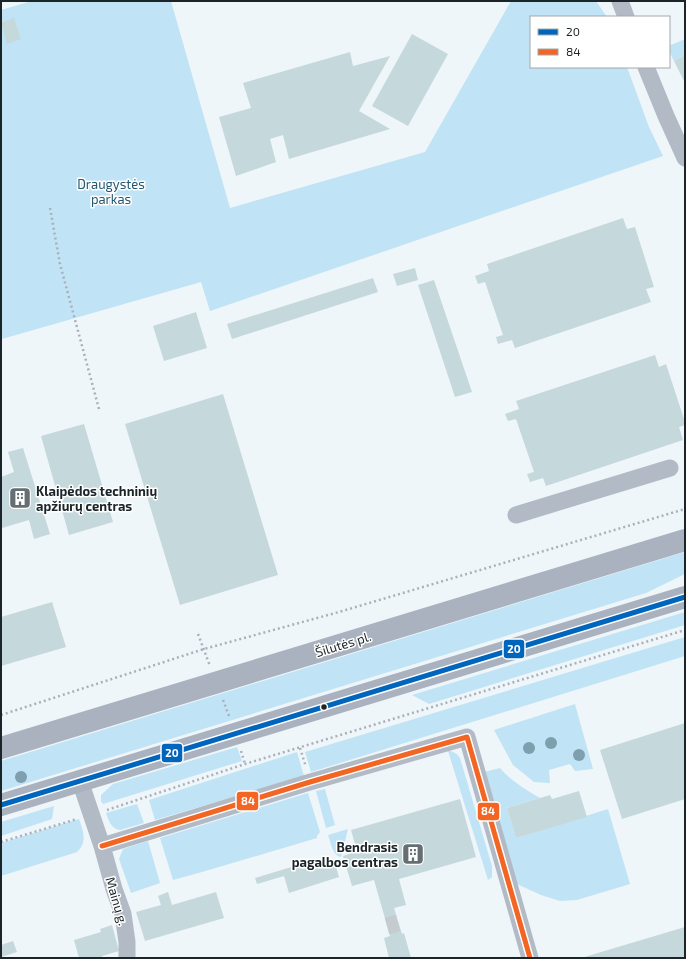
<svg xmlns="http://www.w3.org/2000/svg" width="686" height="959" font-family="'Exo 2',sans-serif">
  <style>
    .green { fill: #c0e3f5 }
    .building { fill: #c5d8db }
    .lines { fill: none; stroke-linecap: round; stroke-linejoin: round }
    .minor-tunnel { stroke: #c4ccd0; stroke-width: 17; stroke-dasharray: 17 8; stroke-linecap: butt }
    .path { stroke: #aab0b9; stroke-width: 2.5; stroke-dasharray: 2 3; stroke-linecap: butt }
    .minor { stroke: #b2bac5; stroke-width: 17 }
    .major { stroke: #a9b2be; stroke-width: 22 }
    .bus-1-casing { stroke: #fff; stroke-width: 8 }
    .bus-2-casing { stroke: #fff; stroke-width: 8 }
    .bus-1 { stroke: #0065bd; stroke-width: 5 }
    .bus-2 { stroke: #f26522; stroke-width: 5 }
    .tree { fill: #7e9fae }
    .bus-dot { fill: #1b2428; stroke: #fff; stroke-width: 1.5 }
    .labels { text-anchor: middle; dominant-baseline: central; stroke-width: 3; stroke-linejoin: round; paint-order: stroke }
    .park-label { font-size: 13px; fill: #23576f; stroke: #fff }
    .poi-label { font-size: 13px; font-weight: bold; fill: #1b2428; stroke: #fff; text-anchor: start }
    .street-label { font-size: 13px; fill: #1b2428; stroke: #fff }
    .line-badge { stroke: #fff; stroke-width: 1.5 }
    .badge-label { font-size: 11px; text-anchor: middle; font-weight: bold; fill: #fff }
  </style>
  <rect width="100%" height="100%" fill="#eef6fa"/>
  <path class="green" d="M32 1H171L230 208 425 152 511 1H596L607 17H531V67H627L649 127 663 156 210 311 201 282 2 339 1 335V10Z
    M685 39V55L674 61 669 51V42L671 45Z
    M685 552V574L646 593 1 791V761Z
    M685 612V625L429 704 412 695Z
    M685 637V656L311 772 305 752Z
    M575 704 593 769 575 771 570 764 549 770 550 783 534 782 513 765 494 730Z
    M237 747 242 761 103 804 101 801V795L113 784Z
    M448 751C454 751 456 753 460 758L492 866V877L488 880Z
    M297 752 304 776 155 820 149 800Z
    M500 768C511 781 525 789 540 798L507 808 516 838 608 809 630 884 577 900 560 901 541 895 519 885 516 882 484 772Z
    M325 789 335 825 326 828 316 791Z
    M308 793 320 832 317 836V838L202 872 173 880 160 838Z
    M137 804 144 823 120 830C111 829 109 821 106 813Z
    M54 806 52 819 1 836V822Z
    M79 819C83 831 88 842 77 852L1 876V843Z
    M348 829 341 857C332 855 331 843 328 835Z
    M148 841 160 883 131 893 119 859 123 849Z"/>
  <path class="building" d="M14 18 21 39 7 44 1 23Z
    M412 34 448 54 408 126 372 106Z
    M350 52 353 66 390 56 359 111 390 129 289 159 283 135 270 139 276 162 236 176 219 117 251 108 243 83Z
    M685 55V83L674 61Z
    M623 218 627 229 635 227 654 287 646 289 651 302 515 348 512 340 498 344 496 337 503 335 485 282 478 284 475 276 489 271 487 264Z
    M415 268 418 280 397 286 393 274Z
    M373 278 378 292 232 339 227 324Z
    M434 280 472 392 455 397 418 285Z
    M196 312 207 348 164 361 153 326Z
    M655 355 659 367 666 364 685 422V425L679 427 683 440 546 486 543 478 530 482 527 474 534 472 516 419 508 421 505 414 519 409 516 401Z
    M223 394 278 575 180 605 125 424Z
    M84 424 113 522 69 535 41 436Z
    M23 448 50 534 34 539 29 520 2 528 1 526V477L14 472 8 452Z
    M52 602 66 647 1 666V617Z
    M685 723V799L622 819 600 750Z
    M579 791 587 817 516 838 507 808 550 795 552 799Z
    M460 799 476 857 399 879 406 905 394 908 402 934 404 933 411 958H389L384 938 390 936 374 880 352 886 343 856 357 851 351 830Z
    M318 859 320 864 334 860 339 877 289 893 284 876 257 884 255 878Z
    M168 892 172 905 216 892 224 918 145 941 136 912 161 905 158 896Z
    M112 925 119 951 102 956 103 958H79L74 940 101 932 100 929Z
    M685 927V958H581Z
    M13 941 17 952 1 957V945Z"/>
  <g class="lines">
    <path class="minor-tunnel" d="M387 926 398 923"/>
    <path class="path" d="M50 208 60 264 99 409
      M198 634 210 666
      M223 700 229 716
      M1 715 204 649 339 612 685 509
      M300 748 306 767
      M241 751 245 764
      M107 810 245 764 685 630
      M1 842 77 819"/>
    <path class="minor" d="M620 1 626 17
      M646 67 666 116 685 158
      M516 515 670 468
      M80 781 102 846 114 889 123 914 127 942V958
      M102 846 310 782 467 737 530 958"/>
    <path class="major" d="M1 748 685 540
      M1 805 685 597"/>
    <g class="bus-1-casing">
      <path id="bus-1" d="M1 805 685 597"/>
    </g>
    <g class="bus-2-casing">
      <path id="bus-2" d="M102 846 310 782 467 737 530 958"/>
    </g>
    <use href="#bus-1" class="bus-1"/>
    <use href="#bus-2" class="bus-2"/>
  </g>
  <g class="tree">
    <circle cx="551" cy="743" r="6"/>
    <circle cx="529" cy="748" r="6"/>
    <circle cx="579" cy="755" r="6"/>
    <circle cx="21" cy="777" r="6"/>
  </g>
  <defs>
    <g id="building-square" transform="scale(1.15)"><rect x="-9" y="-9" width="18" height="18" rx="4" fill="#656e72" stroke="#fff"/><path d="M-4-6H4V6H1V3H-1V6H-4ZM-2.5-4.3h1.7v1.8h-1.7ZM.8-4.3h1.7v1.8H.8ZM-2.5-1h1.7V.8h-1.7ZM.8-1h1.7V.8H.8Z" fill="#fff"/></g>
  </defs>
  <g fill-rule="evenodd">
    <use href="#building-square" x="20" y="498"/>
    <use href="#building-square" x="413" y="854"/>
  </g>
  <circle class="bus-dot" cx="324" cy="707" r="3.5"/>
  <g class="labels">
    <g class="park-label">
      <text x="111" y="184">Draugystės<tspan x="111" dy="15">parkas</tspan></text>
    </g>
    <g class="poi-label">
      <text x="36" y="491">Klaipėdos techninių<tspan x="36" dy="15">apžiurų centras</tspan></text>
      <text x="398" y="847" text-anchor="end">Bendrasis<tspan x="398" dy="15">pagalbos centras</tspan></text>
    </g>
    <g class="street-label">
      <text transform="translate(343 644) rotate(-17)">Šilutės pl.</text>
      <text transform="translate(117 901) rotate(74)">Mainų g.</text>
    </g>
  </g>
  <g class="line-badge">
    <rect x="503" y="639" width="22" height="20" rx="4" fill="#0065bd"/>
    <rect x="161" y="743" width="22" height="20" rx="4" fill="#0065bd"/>
    <rect x="236" y="791" width="23" height="20" rx="4" fill="#f26522"/>
    <rect x="477" y="802" width="23" height="19" rx="4" fill="#f26522"/>
  </g>
  <g class="badge-label">
    <text x="514" y="653">20</text>
    <text x="172" y="757">20</text>
    <text x="248" y="805">84</text>
    <text x="488" y="815">84</text>
  </g>
  <rect width="686" height="959" fill="none" stroke="#1b2428" stroke-width="4"/>
  <rect x="530" y="16" width="140" height="52" fill="#ffffff" stroke="#a4a7a9"/>
  <rect x="538" y="29" width="20" height="6" fill="#0065bd" stroke="#a4a7a9"/>
  <text x="566" y="36" font-size="12" fill="#1b2428">20</text>
  <rect x="538" y="49" width="20" height="6" fill="#f26522" stroke="#a4a7a9"/>
  <text x="566" y="56" font-size="12" fill="#1b2428">84</text>
</svg>
